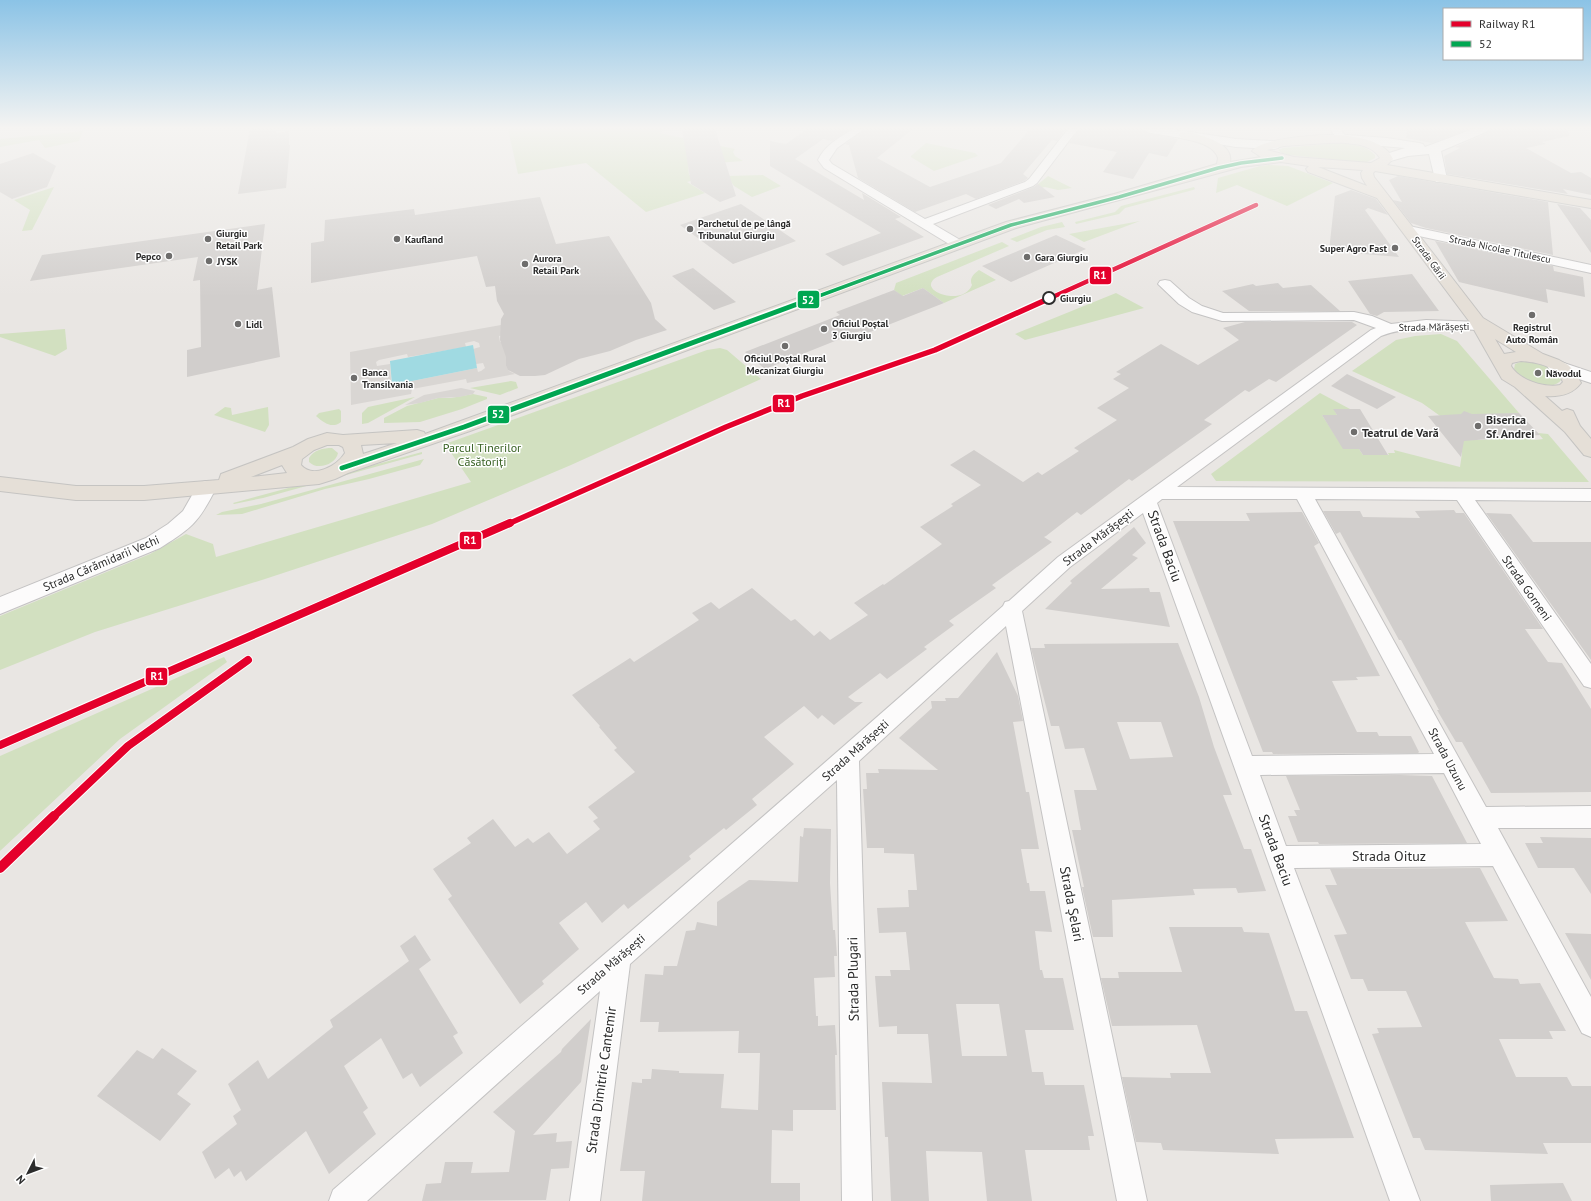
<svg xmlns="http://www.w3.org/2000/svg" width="1591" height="1201" font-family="'PT Sans',sans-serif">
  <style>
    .green { fill: #d2e0c0 }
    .plaza { fill: #d9d6d3; fill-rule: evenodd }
    .water { fill: #a0dae2 }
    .building { fill: #d1cecc; fill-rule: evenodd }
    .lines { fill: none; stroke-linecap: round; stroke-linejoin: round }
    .minor-casing { stroke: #c4c3c3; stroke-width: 2 }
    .tertiary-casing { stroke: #c4c3c3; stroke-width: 2 }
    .secondary-casing { stroke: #c4c3c3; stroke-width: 2 }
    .primary-casing { stroke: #c5c4c2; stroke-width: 2 }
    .minor { fill: #fcfbfb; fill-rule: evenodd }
    .tertiary { fill: #fcfbfb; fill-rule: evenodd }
    .secondary { fill: #fcfbfb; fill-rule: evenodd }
    .primary { fill: #e5dfd7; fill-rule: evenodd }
    .bus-1-far1-casing { stroke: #fff; stroke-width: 5.5 }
    .bus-1-casing { stroke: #fff; stroke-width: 8 }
    .bus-1-far1 { stroke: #00a651; stroke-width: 3.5 }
    .bus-1 { stroke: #00a651; stroke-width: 5 }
    .rail-1-far3-casing { stroke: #fff; stroke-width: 6 }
    .rail-1-far2-casing { stroke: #fff; stroke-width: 8 }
    .rail-1-far1-casing { stroke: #fff; stroke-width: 10 }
    .rail-1-casing { stroke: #fff; stroke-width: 12 }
    .rail-1-far3 { stroke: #e4002b; stroke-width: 4.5 }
    .rail-1-far2 { stroke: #e4002b; stroke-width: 5.5 }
    .rail-1-far1 { stroke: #e4002b; stroke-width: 8 }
    .rail-1 { stroke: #e4002b; stroke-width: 10 }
    .poi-dot { fill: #6e6d6c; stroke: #fff; stroke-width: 1.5 }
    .stop-dot { fill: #fff; stroke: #2c2c2c; stroke-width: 2 }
    .labels { text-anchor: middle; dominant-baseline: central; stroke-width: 3; stroke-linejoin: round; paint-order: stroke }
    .far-poi-label { font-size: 10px; font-weight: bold; fill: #2c2c2c; stroke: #fff; text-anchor: start }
    .far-street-label { font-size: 10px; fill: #2c2c2c; stroke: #fff }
    .far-stop-label { font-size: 10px; font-weight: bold; fill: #2c2c2c; stroke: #fff; text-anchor: start }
    .poi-label { font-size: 12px; font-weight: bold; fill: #2c2c2c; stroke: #fff; text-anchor: start }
    .park-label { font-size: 12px; fill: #396224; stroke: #fff }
    .street-label { font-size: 12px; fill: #2c2c2c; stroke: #fff }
    .near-street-label { font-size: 14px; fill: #2c2c2c; stroke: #fff }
    .line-badge { stroke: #fff; stroke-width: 1.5 }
    .badge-label { font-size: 11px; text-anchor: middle; font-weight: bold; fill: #fff }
  </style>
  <rect width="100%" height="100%" fill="#e9e6e3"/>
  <path class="green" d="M508 129H666L659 133 735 149 733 152 735 156 743 161 688 165 689 175H696L697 179 687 182 705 193 646 212 586 163 518 174Z
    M83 131 79 141 45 148 39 140 0 147V139Z
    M926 143 975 153 978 156 934 171 911 157V156Z
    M1339 143C1352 144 1366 145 1375 155V158L1367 162H1359L1289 155 1283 154 1278 150 1283 148Z
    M1269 165 1288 166 1333 183 1287 206 1237 185 1216 193 1218 178 1260 166Z
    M763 175 781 186 752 197 734 186 727 176Z
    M1048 176 1072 188 1058 190 1045 187 1024 192 1036 186Z
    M54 187 32 230 22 231 30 210 14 200Z
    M1194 187 1195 189 1193 190 1125 208 1119 214 1076 224 1075 222 1115 212 1121 206Z
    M1140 221 1084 242 1069 234Z
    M1062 222 1065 227 1047 230 1017 242 1010 239 1041 227Z
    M1002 242 1009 246 937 277C914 290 963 308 972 285 969 279 973 274 979 270L996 280 944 303 923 288 902 296 894 290 896 283Z
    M1116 293 1144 308 1025 340 1015 334Z
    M65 329 67 349 55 356 0 337V334Z
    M1441 334 1457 341 1519 413 1473 416 1469 413 1461 423 1478 440 1514 438 1515 433 1521 434 1524 438H1529L1527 433H1529L1535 440 1543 439 1538 433 1548 434 1589 482 1216 481 1211 474 1320 393 1350 409H1334L1337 415H1322L1344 449H1359L1363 455H1389L1388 453H1395L1394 450 1460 467 1462 453 1459 438 1443 418 1422 403 1352 371 1396 340 1415 336Z
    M720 348 727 350 761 379 571 465 432 524 265 579 95 632 0 670V616L150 554 186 534 213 544 216 557 471 482 445 444 707 350Z
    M1523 361C1535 361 1559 366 1561 380 1552 393 1519 381 1514 369L1515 364Z
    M511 381 516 382 518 388 500 395 470 388Z
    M473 394 487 397V399L462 409 420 422 384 423V418L407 406 438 398H451Z
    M415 397 368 423 362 424V413L368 407Z
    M225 407 231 408 232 415 268 407 269 425 265 432 214 415Z
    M339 409 341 411V422C332 429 324 423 316 416L319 413Z
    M332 448 338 453C336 464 318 471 309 462V458C314 450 323 448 332 448Z
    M422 452V454L263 498 234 504 233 503Z
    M424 459 420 465 369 479 325 489 242 514 216 515 222 512 261 504Z
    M224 657 227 662 120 739 0 851V756Z"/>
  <path class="plaza" d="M501 325 509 334 499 336 500 342 511 340 506 361V366L509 371 515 374 467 383 466 379 412 389 411 394 351 405 350 352ZM474 341 479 343 480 347 473 349 476 364 483 363 485 368 481 371 478 372 477 368 392 385V389L383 390 378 388 377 383 391 380 390 364 377 366 376 362 379 360 407 354 408 357 466 347 465 343Z
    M461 388 475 391 473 394 459 397 438 398 420 403 405 405 424 395Z"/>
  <path class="water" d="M473 345 477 368 392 385 390 361Z"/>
  <path class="building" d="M250 129H275L276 133 289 131V145H290L286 188 238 194Z
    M682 129H715L736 196 720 202 691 184Z
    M807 129H851L832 141 823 139 795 159 864 200 862 193 901 217 895 219 924 237 843 266 825 254 881 233 770 166V141L786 144Z
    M865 129H913L877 158 930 187 1001 163 1030 129H1066L1057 141 1052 140 1023 174 1028 178 1024 181 976 199 966 194 915 212 858 178 849 145 845 144Z
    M1079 129H1144L1147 133 1178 139 1167 157 1149 153 1133 179 1103 172 1117 152 1069 143Z
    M1407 129H1470L1432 143 1406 138Z
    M1489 129H1568L1569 136 1542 142 1546 144 1526 148 1571 173 1581 172 1591 178V195L1563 189 1568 194 1447 174 1444 156 1460 148 1455 147 1487 133Z
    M33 153 56 166 47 187 12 199 0 192V164Z
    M1398 176 1548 202 1553 255 1426 228 1411 223 1393 200 1402 202 1389 180Z
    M1038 184 1055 197 1024 203 1019 199 996 209 988 205 1034 187Z
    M1351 190 1376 199 1388 215 1368 208 1365 210 1399 257 1329 251 1335 196Z
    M540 197 556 244 609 236 651 303 655 319 667 330 636 340 610 351 579 359 545 375 535 376H520L508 370 506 366V357L500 340 501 319 504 314 497 301 495 286 486 287 477 256 311 283V243L324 241 325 220 414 209 415 215Z
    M741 204 796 241 733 264 680 225Z
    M1557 204 1580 208 1591 220V253Z
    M265 224 257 290 272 287 280 357 187 377V350L201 347 200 280 193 281 198 257 30 281 42 255Z
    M1056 235 1086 249 1011 282 982 266Z
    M1435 241 1553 266 1554 271 1583 277 1585 297 1546 289 1548 303 1463 283 1459 282Z
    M693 268 736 302 714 310 672 276Z
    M1412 274 1439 311 1384 312 1377 316 1370 314 1348 281Z
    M1278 283 1283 288 1311 285 1340 311H1249L1222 291 1253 284 1256 286Z
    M923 288 944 303 865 334 860 331 765 369 745 352 840 315 836 312 894 290 903 296Z
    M1245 322H1352L1357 325 1276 382 1269 379 1249 392 1245 390 1204 420 1212 424 1132 481 1129 479 1081 515 1077 512 1046 536 1044 537 1052 542 992 585 996 588 949 621 954 625 924 647 927 649 887 679 880 673 848 697 855 702H863L834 725 822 715 818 719 804 706 764 737 794 764 752 799 757 805 726 830 724 828 689 856 691 859 628 909 624 904 602 923 586 902 559 923 579 949 542 981 544 984 520 1004 448 899 452 896 433 869 471 843 467 838 493 819 515 847 528 838 533 843 549 832 567 854 600 829 593 821 598 818 588 807 635 772 614 750 617 748 599 727 600 726 572 695 630 658 634 662 699 620 692 613 711 602 719 609 752 588 791 621 795 619 814 636 820 631 830 640 868 615 854 603 883 584 884 585 942 544 920 527 953 506 951 504 981 485 950 465 974 450 1023 482 1038 472 1042 475 1079 451 1074 448 1117 420 1097 408 1129 388 1113 379 1121 374 1116 372 1161 344 1198 365 1239 340 1223 328Z
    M1347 374 1396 397 1377 409 1331 386Z
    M1333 409H1360L1388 455H1363L1359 449H1343L1322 415H1337Z
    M1464 411 1472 414 1519 413 1540 435 1464 441 1461 457 1428 416 1461 414Z
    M1454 510 1456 513H1464L1543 629H1525L1548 662 1562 663 1591 709V792L1491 793 1462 742H1456L1437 710H1439L1401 640H1399L1340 532 1336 534 1323 511H1360L1363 517 1420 518 1415 511Z
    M1302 512 1319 543 1314 546 1380 676 1356 677 1358 680 1332 681 1357 732H1377L1379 736H1411L1419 752 1418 753 1273 754 1272 752H1263L1173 521H1250L1246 513Z
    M1486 513 1511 514 1533 542H1591V660Z
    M1134 527 1146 543 1132 555 1138 558 1101 589 1149 588 1150 592H1160L1170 627 1045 609 1072 583 1070 581Z
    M1178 643 1199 697 1214 747 1232 795H1223L1244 849H1251L1266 891 1238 893 1236 888 1193 889 1195 895 1112 900 1113 937H1093L1082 887H1084L1072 830H1081L1074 790H1097L1084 748 1065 749 1059 726H1051L1031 648H1045L1044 644ZM1117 722H1161L1173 757 1130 759Z
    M997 652 1018 696 1023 721 1013 722 1026 792H1029L1039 849H1021L1027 883H1029L1030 891H1045L1052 932 1035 931 1040 970H1042L1044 978H1063L1074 1030H1025L1032 1072H1043L1045 1085H1084L1094 1136H1088L1090 1150H1025L1032 1201H987L982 1152 926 1151 929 1201H891L888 1137H885L882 1082 932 1083 928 1034H897V1026L879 1027 875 976H891L890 970H910L906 932 879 933 877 908 909 907 908 890H917L914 854 884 853V848H867L863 789H867L866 773H879L878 769 938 770 899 738 932 708 931 701H946L945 698H958ZM956 1004H999L1007 1056H962Z
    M1400 775 1432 776 1467 843 1319 844 1318 842H1298L1288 816H1297L1294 810H1300L1286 776Z
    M804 828 831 829 830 883 833 930H835L837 956H834L835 977 814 978 816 1016H818V1026L835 1025 837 1055H835L836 1110H793V1131L772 1130 771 1183H800V1201H642L645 1171H620L632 1082 642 1083V1079H651L652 1069 679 1071V1073L724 1074 721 1108 758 1110 760 1053H738L739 1031 658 1032 659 1022H640L645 974 663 975 664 966H677L686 931 695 930 697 922 717 926V902L749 880 798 882 800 836 803 837Z
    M1540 837 1591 838V894L1574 868H1538L1525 843H1543Z
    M1480 868 1508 921 1465 922 1494 978 1518 979 1520 984 1540 983 1566 1031H1549L1553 1039H1499L1516 1077H1567L1572 1086H1591V1143H1543L1548 1154 1425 1150 1420 1138H1413L1372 1034 1379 1033 1377 1028 1422 1027 1406 991H1368L1363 979H1351L1334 935 1347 934 1325 885H1337L1330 869Z
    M1169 927H1242L1244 932 1269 933 1295 1011H1307L1354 1138 1275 1139 1279 1154 1163 1150 1161 1143 1136 1142 1122 1077 1171 1078 1170 1073H1211L1197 1025 1112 1026 1101 978H1119L1118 972H1182Z
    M1565 933 1591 934V980Z
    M415 935 431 960 419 969 458 1033 453 1036 463 1053 420 1087 412 1073 403 1079 381 1038 344 1066 368 1108 363 1112 376 1134 329 1174 306 1131 246 1181 241 1171 234 1177 229 1168 215 1179 202 1152 237 1124 233 1116 241 1110 228 1084 258 1060 268 1079 333 1027 330 1020 409 961 400 946Z
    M591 1019 581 1082 533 1135 557 1133 556 1142 572 1141 569 1168 551 1169 546 1200 422 1201 426 1184 441 1183 445 1162H473L471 1173 509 1172 515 1131 493 1112 561 1052 562 1049Z
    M162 1048 197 1071 177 1094 191 1104 160 1141 97 1096 137 1050 153 1059Z
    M1563 1183 1572 1201H1491L1490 1185Z"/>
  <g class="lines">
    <g class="minor-casing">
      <path id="minor" d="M853 129H864L837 148 829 160 832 164 925 219 1025 182 1029 179 1068 129H1078L1037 183 1033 186 933 224 962 241 964 244 962 247H954L824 168 818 160C825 145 839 138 853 129Z
        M1330 129H1340L1348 139 1343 142 1339 141Z
        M1409 226 1591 265V273L1405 233 1403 230 1405 227Z
        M1165 280 1170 281 1189 298 1202 306 1223 313 1354 312 1372 316 1391 324 1426 320 1480 322 1485 323 1487 326 1485 329 1480 330C1448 329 1412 324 1381 336L1177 487 1591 489V501L1475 500 1591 664V688L1584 686 1457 500 1315 499 1486 807 1591 806V828H1498L1591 997V1037L1582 1033 1493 866 1294 868 1420 1201H1390L1143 513 1070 567 1022 611 1147 1201H1117L1006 626 859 761 872 1201H842L837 780 630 964 600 1201H570L600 991 367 1201H329L333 1190C556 995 782 802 1003 606L1005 602 1009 601 1058 557 1371 330 1376 328 1354 320 1222 321 1192 312 1179 304 1158 284 1160 281ZM1162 499H1297L1434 754 1252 756 1157 503ZM1444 773 1481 844 1286 846 1260 775Z"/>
    </g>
    <g class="tertiary-casing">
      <path id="tertiary" d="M1473 129H1488L1486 132 1441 151 1447 179 1446 182H1436L1435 179 1429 154 1408 156 1387 162 1383 161 1381 158 1383 155 1405 148 1347 143 1343 142 1341 139 1343 136 1347 135 1387 138 1419 143 1423 144 1425 147Z
        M206 481 213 483 216 488C199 522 192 528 160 548L0 614V597L146 538 168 524 183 511 199 483Z"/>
    </g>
    <g class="secondary-casing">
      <path id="secondary" d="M1145 129H1170L1236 139 1274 141 1278 142 1280 145 1278 148 1274 149 1236 147 1151 133 1147 132Z
        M1555 360 1591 372V383L1549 369 1547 365 1549 361Z"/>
    </g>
    <g class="primary-casing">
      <path id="primary" d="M1185 131C1199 135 1234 142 1230 162L1261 157 1252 151C1262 137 1331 133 1348 136 1364 138 1386 143 1393 159L1387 165 1591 200V208L1375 171 1373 173 1374 177 1483 318 1543 354 1559 360 1568 365 1575 372 1581 383C1572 395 1559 397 1545 396L1562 411 1567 409 1573 411 1580 426 1591 439V457L1584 455 1565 432 1515 387 1502 379 1469 321 1377 198 1308 172 1306 169 1309 166 1281 162 1241 167 1016 228 470 431 348 473 335 479 319 484 144 500H76L0 491V477L76 486H144L219 480 221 474 293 447 308 439 327 433 343 435 417 430 424 432 425 434 1006 222 1114 194 1217 164 1218 158C1214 144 1193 141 1181 138L1179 135 1181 132ZM1328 143C1344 142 1371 142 1380 158L1371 163 1294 157 1267 150 1284 146ZM1318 167 1363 170 1361 173 1362 178 1367 186ZM1495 339 1516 352 1504 354ZM1521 361C1537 362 1557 366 1563 382L1560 385C1544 388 1519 380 1511 366L1512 363ZM397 443 363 454 361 445ZM327 445H339L343 447 345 453C337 466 313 479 301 465L302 459 314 450ZM282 465 287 473 251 477Z"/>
    </g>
    <use href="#minor" class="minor"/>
    <use href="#tertiary" class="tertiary"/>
    <use href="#secondary" class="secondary"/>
    <use href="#primary" class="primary"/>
    <g class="bus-1-far1-casing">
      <path id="bus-1-far1" d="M808 300 1011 225 1119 197 1218 168 1241 163 1282 158"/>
    </g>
    <g class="bus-1-casing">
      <path id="bus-1" d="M342 468 464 427 811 299"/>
    </g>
    <use href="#bus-1-far1" class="bus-1-far1"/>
    <use href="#bus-1" class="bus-1"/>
    <g class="rail-1-far3-casing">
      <path id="rail-1-far3" d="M1046 300 1256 205"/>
    </g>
    <g class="rail-1-far2-casing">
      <path id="rail-1-far2" d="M508 524 726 427 802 396 935 350 1048 299"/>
    </g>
    <g class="rail-1-far1-casing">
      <path id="rail-1-far1" d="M0 745 510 523
        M53 817 128 746 248 660"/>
    </g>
    <g class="rail-1-casing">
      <path id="rail-1" d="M0 868 54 816"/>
    </g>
    <use href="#rail-1-far3" class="rail-1-far3"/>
    <use href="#rail-1-far2" class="rail-1-far2"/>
    <use href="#rail-1-far1" class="rail-1-far1"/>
    <use href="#rail-1" class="rail-1"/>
  </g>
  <linearGradient id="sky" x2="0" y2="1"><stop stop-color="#8bc3e6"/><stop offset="0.43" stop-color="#f5f4f2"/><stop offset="1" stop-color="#f5f4f2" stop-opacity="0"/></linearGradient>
  <rect width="1591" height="297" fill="url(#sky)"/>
  <g class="poi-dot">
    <circle cx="690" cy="229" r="4"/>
    <circle cx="208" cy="239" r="4"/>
    <circle cx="397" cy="239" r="4"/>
    <circle cx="1395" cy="248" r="4"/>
    <circle cx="169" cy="256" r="4"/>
    <circle cx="1027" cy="257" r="4"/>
    <circle cx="209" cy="261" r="4"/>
    <circle cx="525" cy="264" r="4"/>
    <circle cx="1532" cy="315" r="4"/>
    <circle cx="238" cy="324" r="4"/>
    <circle cx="824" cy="329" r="4"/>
    <circle cx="785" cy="346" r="4"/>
    <circle cx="1538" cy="373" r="4"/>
    <circle cx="354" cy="378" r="4"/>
    <circle cx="1478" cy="426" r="4"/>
    <circle cx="1354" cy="432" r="4"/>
  </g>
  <circle class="stop-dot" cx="1049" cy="298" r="6"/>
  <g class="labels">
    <g class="far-poi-label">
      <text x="698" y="223">Parchetul de pe lângă<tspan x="698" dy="12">Tribunalul Giurgiu</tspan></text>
      <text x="216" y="233">Giurgiu<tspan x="216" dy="12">Retail Park</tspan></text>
      <text x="405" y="239">Kaufland</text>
      <text x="1387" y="248" text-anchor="end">Super Agro Fast</text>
      <text x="161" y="256" text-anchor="end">Pepco</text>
      <text x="1035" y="257">Gara Giurgiu</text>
      <text x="533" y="258">Aurora<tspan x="533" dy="12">Retail Park</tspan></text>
      <text x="217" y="261">JYSK</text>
      <text x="832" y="323">Oficiul Poștal<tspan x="832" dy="12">3 Giurgiu</tspan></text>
      <text x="246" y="324">Lidl</text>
      <text x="1532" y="327" text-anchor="middle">Registrul<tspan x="1532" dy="12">Auto Român</tspan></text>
      <text x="785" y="358" text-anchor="middle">Oficiul Poștal Rural<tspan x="785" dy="12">Mecanizat Giurgiu</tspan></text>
      <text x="362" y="372">Banca<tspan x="362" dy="12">Transilvania</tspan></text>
      <text x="1546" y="373">Năvodul</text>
    </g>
    <g class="far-street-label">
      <text transform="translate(1500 249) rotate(12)">Strada Nicolae Titulescu</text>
      <text transform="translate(1429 258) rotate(54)">Strada Gării</text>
      <text transform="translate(1434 327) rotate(-1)">Strada Mărășești</text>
    </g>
    <g class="far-stop-label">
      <text x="1060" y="298">Giurgiu</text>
    </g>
    <g class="poi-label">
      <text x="1486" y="419">Biserica<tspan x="1486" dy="14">Sf. Andrei</tspan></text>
      <text x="1362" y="432">Teatrul de Vară</text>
    </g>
    <g class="park-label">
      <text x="482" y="447">Parcul Tinerilor<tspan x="482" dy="14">Căsătoriți</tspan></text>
    </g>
    <g class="street-label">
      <text transform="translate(1098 537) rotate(-37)">Strada Mărășești</text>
      <text transform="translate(101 563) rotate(-23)">Strada Cărămidarii Vechi</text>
      <text transform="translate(1527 588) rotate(55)">Strada Gorneni</text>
      <text transform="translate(855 750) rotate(-42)">Strada Mărășești</text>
      <text transform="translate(1448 759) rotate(62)">Strada Uzunu</text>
      <text transform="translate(611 964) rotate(-41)">Strada Mărășești</text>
    </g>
    <g class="near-street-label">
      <text transform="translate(1165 546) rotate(70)">Strada Baciu</text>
      <text transform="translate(1276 850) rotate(70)">Strada Baciu</text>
      <text x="1389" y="856">Strada Oituz</text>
      <text transform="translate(1072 904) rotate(79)">Strada Șelari</text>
      <text transform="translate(853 979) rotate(-91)">Strada Plugari</text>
      <text transform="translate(601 1080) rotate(-82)">Strada Dimitrie Cantemir</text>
    </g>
  </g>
  <g class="line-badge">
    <rect x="1089" y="266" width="23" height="19" rx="4" fill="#e4002b"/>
    <rect x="797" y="290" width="23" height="19" rx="4" fill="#00a651"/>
    <rect x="772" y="394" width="23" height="19" rx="4" fill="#e4002b"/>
    <rect x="487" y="405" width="23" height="19" rx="4" fill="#00a651"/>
    <rect x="459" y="531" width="23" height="19" rx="4" fill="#e4002b"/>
    <rect x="145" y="667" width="23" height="19" rx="4" fill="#e4002b"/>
  </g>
  <g class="badge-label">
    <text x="1100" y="279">R1</text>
    <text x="808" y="304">52</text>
    <text x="784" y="407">R1</text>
    <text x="498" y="418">52</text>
    <text x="470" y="544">R1</text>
    <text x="157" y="680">R1</text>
  </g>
  <rect x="1443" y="8" width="140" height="52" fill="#ffffff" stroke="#ababab"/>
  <rect x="1451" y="21" width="20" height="6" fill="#e4002b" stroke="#ababab"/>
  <text x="1479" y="28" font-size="12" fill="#2c2c2c">Railway R1</text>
  <rect x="1451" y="41" width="20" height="6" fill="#00a651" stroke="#ababab"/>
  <text x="1479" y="48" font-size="12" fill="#2c2c2c">52</text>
  <g transform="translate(28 1173) rotate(228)" stroke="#ffffff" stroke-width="3" paint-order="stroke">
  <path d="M0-3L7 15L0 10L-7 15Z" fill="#2c2c2c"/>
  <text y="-6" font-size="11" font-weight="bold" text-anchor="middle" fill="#2c2c2c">N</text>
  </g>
</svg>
